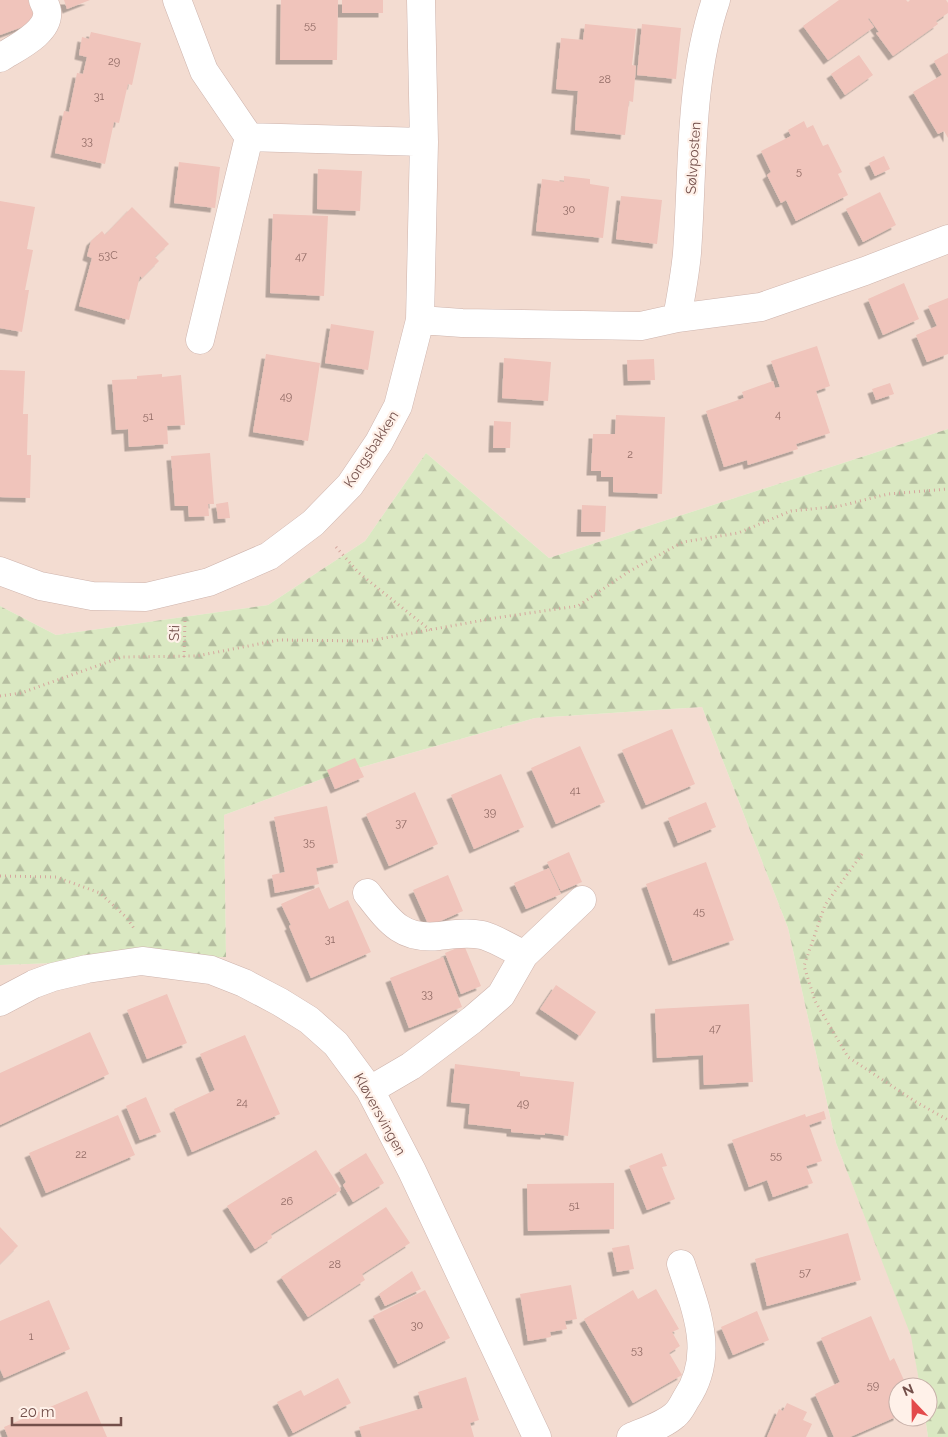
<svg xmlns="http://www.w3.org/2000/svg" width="948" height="1437" font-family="Raleway,sans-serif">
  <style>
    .residential { fill: #f3dcd1 }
    .forest { fill: url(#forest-firs) }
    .building { fill: #f0c4bb; filter: url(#shadow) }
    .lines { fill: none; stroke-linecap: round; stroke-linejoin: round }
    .minor-casing { stroke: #ceb4ad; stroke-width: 29 }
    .path { stroke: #d5a79e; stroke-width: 3; stroke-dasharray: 1 4; stroke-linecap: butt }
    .minor { stroke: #fff; stroke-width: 28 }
    .labels { text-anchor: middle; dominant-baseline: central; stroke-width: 4.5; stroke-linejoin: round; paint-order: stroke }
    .number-label { font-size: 11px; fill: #926c66 }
    .street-label { font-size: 14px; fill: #734f4a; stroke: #fff1e9 }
  </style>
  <defs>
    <pattern id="forest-firs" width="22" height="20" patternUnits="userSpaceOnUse" patternTransform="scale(1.25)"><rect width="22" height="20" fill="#dae8c2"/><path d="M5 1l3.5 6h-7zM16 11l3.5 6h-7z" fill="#b5bea0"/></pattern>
    <filter id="shadow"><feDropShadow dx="-4.5" dy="4.5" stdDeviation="0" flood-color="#0004"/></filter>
  </defs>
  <rect width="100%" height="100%" fill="#fbece3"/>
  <path class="residential" d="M0 0H948V429L549 558 426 453 365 541 268 605 56 635 0 606Z
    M702 707 788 928 836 1143 912 1336 920 1387H898V1417H925L928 1437H0V965L226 957 224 815 330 776 535 718Z"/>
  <path class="forest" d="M948 429V1437H928L925 1417H928V1387H920L911 1336 836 1143 788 928 702 707 535 718 330 776 224 815 226 957 0 965V606L56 635 268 605 365 541 426 453 549 558Z"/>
  <path class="building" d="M0 0H28L36 22 0 35Z
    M64 0H90L67 9Z
    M281 0H338L337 60H280Z
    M342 0H383V13H342Z
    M839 0H906L908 2 910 0H946L948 3V13L936 21 938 24 893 56 876 33 879 32 869 18 868 19 874 27 828 60 803 26Z
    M585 24 636 29 632 65 636 66 633 102 629 101 625 135 575 130 578 91 556 89 561 38 583 40Z
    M642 24 681 28 676 79 637 75Z
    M91 32 141 43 132 85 128 84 119 123 114 122 105 164 55 153 64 111 69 112 77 73 83 74 87 57 79 55 82 37 89 39Z
    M948 53V138L944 131 938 134 913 92 942 75 934 61Z
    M859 55 873 75 845 95 831 74Z
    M804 121 807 128 813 125 823 146 828 144 842 172 838 174 848 195 796 221 786 200 781 203 767 175 771 172 761 151 791 136 788 130Z
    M884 156 890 169 875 176 869 163Z
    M179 162 220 167 215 208 174 203Z
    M318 169 362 171 360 211 317 209Z
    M564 176 590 179V184L609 187 603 238 536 231 542 179 564 182Z
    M880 192 896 225 863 242 846 209Z
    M621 196 662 200 657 244 616 239Z
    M0 201 35 207 27 249 33 250 25 290H29L22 332 0 328Z
    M132 207 169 244 155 257 159 261 142 278 140 276 129 320 79 306 92 258 87 256 91 241 102 231 105 235Z
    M273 214 328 216 324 296 270 293Z
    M904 283 919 319 883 335 868 299Z
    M948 298V354L927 362 916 335 937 326 928 306Z
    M331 324 374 331 368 370 325 363Z
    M817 346 830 386 816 391 830 433 796 444 798 449 748 465 747 460 724 467 706 411 744 398 742 392 773 381 775 388 780 387 771 361Z
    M266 354 320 363 308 441 253 432Z
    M504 358 551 362 548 401 502 398Z
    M654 359 655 380 628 381 627 360Z
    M0 370 25 371 23 414H28L27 455H31L30 498 0 497Z
    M162 374V377L181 375 185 425 167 426 168 444 129 447 128 429 116 430 112 380 137 379V376Z
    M890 383 894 394 876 400 872 389Z
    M616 415 665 417 662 494 613 492V477H601V471H591L593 434H615Z
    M494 421 511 422 510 448H493Z
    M210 453 214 504H208L209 516 189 517 188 506H175L171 456Z
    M228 502 230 518 218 519 216 504Z
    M582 505 606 506 605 532H581Z
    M672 729 695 784 646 805 622 750Z
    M580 746 605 802 556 824 531 768Z
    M355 758 364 777 335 789 327 770Z
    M501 774 524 827 474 849 451 795Z
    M415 792 438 844 389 866 366 814Z
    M706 802 716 827 678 843 668 818Z
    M327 806 338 863 316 868 319 884 275 893 272 875 285 872 274 817Z
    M569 852 582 882 561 891 547 862Z
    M706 862 734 940 673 961 646 884Z
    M549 868 561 894 526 909 514 883Z
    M448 875 463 911 429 926 413 890Z
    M319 887 329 909 348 900 371 952 311 978 289 926 291 925 281 904Z
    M464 945 481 986 461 994 445 953Z
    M443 957 462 1007 409 1028 390 978Z
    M556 985 596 1012 580 1036 540 1009Z
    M167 994 187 1043 147 1059 127 1010Z
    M749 1004 753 1082 704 1085 703 1055 657 1058 655 1009Z
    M90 1032 109 1074 0 1125V1073Z
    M245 1035 280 1114 192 1152 174 1109 215 1090 200 1054Z
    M455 1064 520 1072V1076L574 1082 568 1136 545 1133V1135L511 1132V1129L468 1124 470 1104 451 1102Z
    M146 1097 161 1132 140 1140 126 1106Z
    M824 1111 826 1119 809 1125 822 1161 806 1166 813 1183 773 1197 767 1180 749 1187 732 1140 805 1114 806 1117Z
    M118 1115 135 1155 46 1193 29 1153Z
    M316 1150 341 1190 271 1234 272 1238 255 1249 227 1206Z
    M366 1153 384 1183 353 1202 343 1185 346 1182 339 1170Z
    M662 1153 667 1166 662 1167 675 1199 647 1210 629 1166Z
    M614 1183V1229L528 1231 527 1184Z
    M386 1207 410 1243 362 1274 365 1280 308 1317 281 1277Z
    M0 1227 18 1246 0 1264Z
    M848 1233 861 1280 767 1306 755 1259Z
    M629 1245 634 1269 617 1272 612 1248Z
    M412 1271 421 1289 385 1306 379 1294Z
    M571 1285 577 1319 565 1321 567 1329 550 1332 551 1337 528 1341 520 1294Z
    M656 1289 679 1329 672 1332 680 1346 669 1353 682 1375 633 1403 584 1319 633 1290 638 1299Z
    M425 1290 450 1338 398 1364 373 1316Z
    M49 1300 70 1349 4 1378 0 1369V1321Z
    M757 1311 769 1340 733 1355 721 1327Z
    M871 1316 890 1361 894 1358 907 1387H898V1416L850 1437H834L815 1394 840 1382 821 1338Z
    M466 1377 479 1420 470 1423 474 1437H362L359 1427 423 1408 418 1392Z
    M338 1378 351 1403 293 1433 277 1402 301 1390 304 1396Z
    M87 1391 107 1437H8L4 1427Z
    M787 1403 807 1412 803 1420 812 1424 806 1437H767L779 1409 783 1411Z"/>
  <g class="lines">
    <g class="minor-casing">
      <path id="minor" d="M177 0 204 71 249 137 424 142
        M0 58C15 48 50 33 47 11 47 8 44 3 43 0
        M677 318C681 296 685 275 687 253 693 170 689 79 716 0
        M420 320 462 323 641 326 677 318 761 307 865 271 948 239
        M200 340 249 137
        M0 571 40 586 92 596 146 597 209 582 269 556 313 523 350 485 379 442 398 406 420 320 424 142 421 0
        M367 893C389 921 401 940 439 936 453 934 468 932 482 935 492 937 513 949 524 955
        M0 1002 34 984 53 977 87 969 142 961 211 970 244 983 280 1002 309 1020 336 1044 370 1090 412 1171 537 1437
        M370 1090 411 1066 472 1020 501 995 524 955 582 900
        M631 1437C645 1431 664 1425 675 1415 680 1411 683 1404 686 1399 716 1355 696 1310 681 1264"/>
    </g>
    <path class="path" d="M336 547 359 573 430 630
      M184 657 185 620
      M0 696 21 693 122 657 197 656 279 640 368 641 495 618 578 606 628 572 683 542 738 533 791 511 840 506 888 494 948 489
      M862 854 825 905 804 966 815 1001 848 1057 916 1102 948 1120
      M0 876 56 877 100 893 127 918 135 930"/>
    <use href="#minor" class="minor"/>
  </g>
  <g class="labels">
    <g class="number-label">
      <text x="310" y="25">55</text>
      <text x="114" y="61">29</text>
      <text x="605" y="79">28</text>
      <text x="99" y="96">31</text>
      <text x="87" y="141">33</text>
      <text x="799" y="171">5</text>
      <text x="569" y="209">30</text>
      <text x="108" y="255">53C</text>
      <text x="301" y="256">47</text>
      <text x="286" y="396">49</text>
      <text x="778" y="414">4</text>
      <text x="148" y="416">51</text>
      <text x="630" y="454">2</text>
      <text x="575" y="790">41</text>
      <text x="490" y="812">39</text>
      <text x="401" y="823">37</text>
      <text x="309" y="842">35</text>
      <text x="699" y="911">45</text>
      <text x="330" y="939">31</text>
      <text x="427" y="994">33</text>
      <text x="715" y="1028">47</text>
      <text x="242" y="1102">24</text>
      <text x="523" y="1103">49</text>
      <text x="81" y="1154">22</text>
      <text x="776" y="1155">55</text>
      <text x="287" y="1201">26</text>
      <text x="574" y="1205">51</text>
      <text x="335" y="1264">28</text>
      <text x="805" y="1272">57</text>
      <text x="417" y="1325">30</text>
      <text x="31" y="1336">1</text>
      <text x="637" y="1350">53</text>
      <text x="873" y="1385">59</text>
    </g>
    <g class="street-label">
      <text transform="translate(693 158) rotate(-86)">Sølvposten</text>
      <text transform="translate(371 449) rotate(-57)">Kongsbakken</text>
      <text transform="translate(174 633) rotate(-88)">Sti</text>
      <text transform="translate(380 1114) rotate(61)">Kløversvingen</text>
    </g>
  </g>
  <g transform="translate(913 1402) rotate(338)"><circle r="24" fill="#fff1e9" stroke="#c7b0a9"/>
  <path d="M0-4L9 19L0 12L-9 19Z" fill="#e34a4b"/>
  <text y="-8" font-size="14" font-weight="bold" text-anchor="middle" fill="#734f4a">N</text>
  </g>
  <path d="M12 1417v8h109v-8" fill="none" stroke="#734f4a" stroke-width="2.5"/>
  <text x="20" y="1417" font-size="15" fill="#734f4a" stroke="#fff1e9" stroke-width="4" paint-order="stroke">20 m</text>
</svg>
